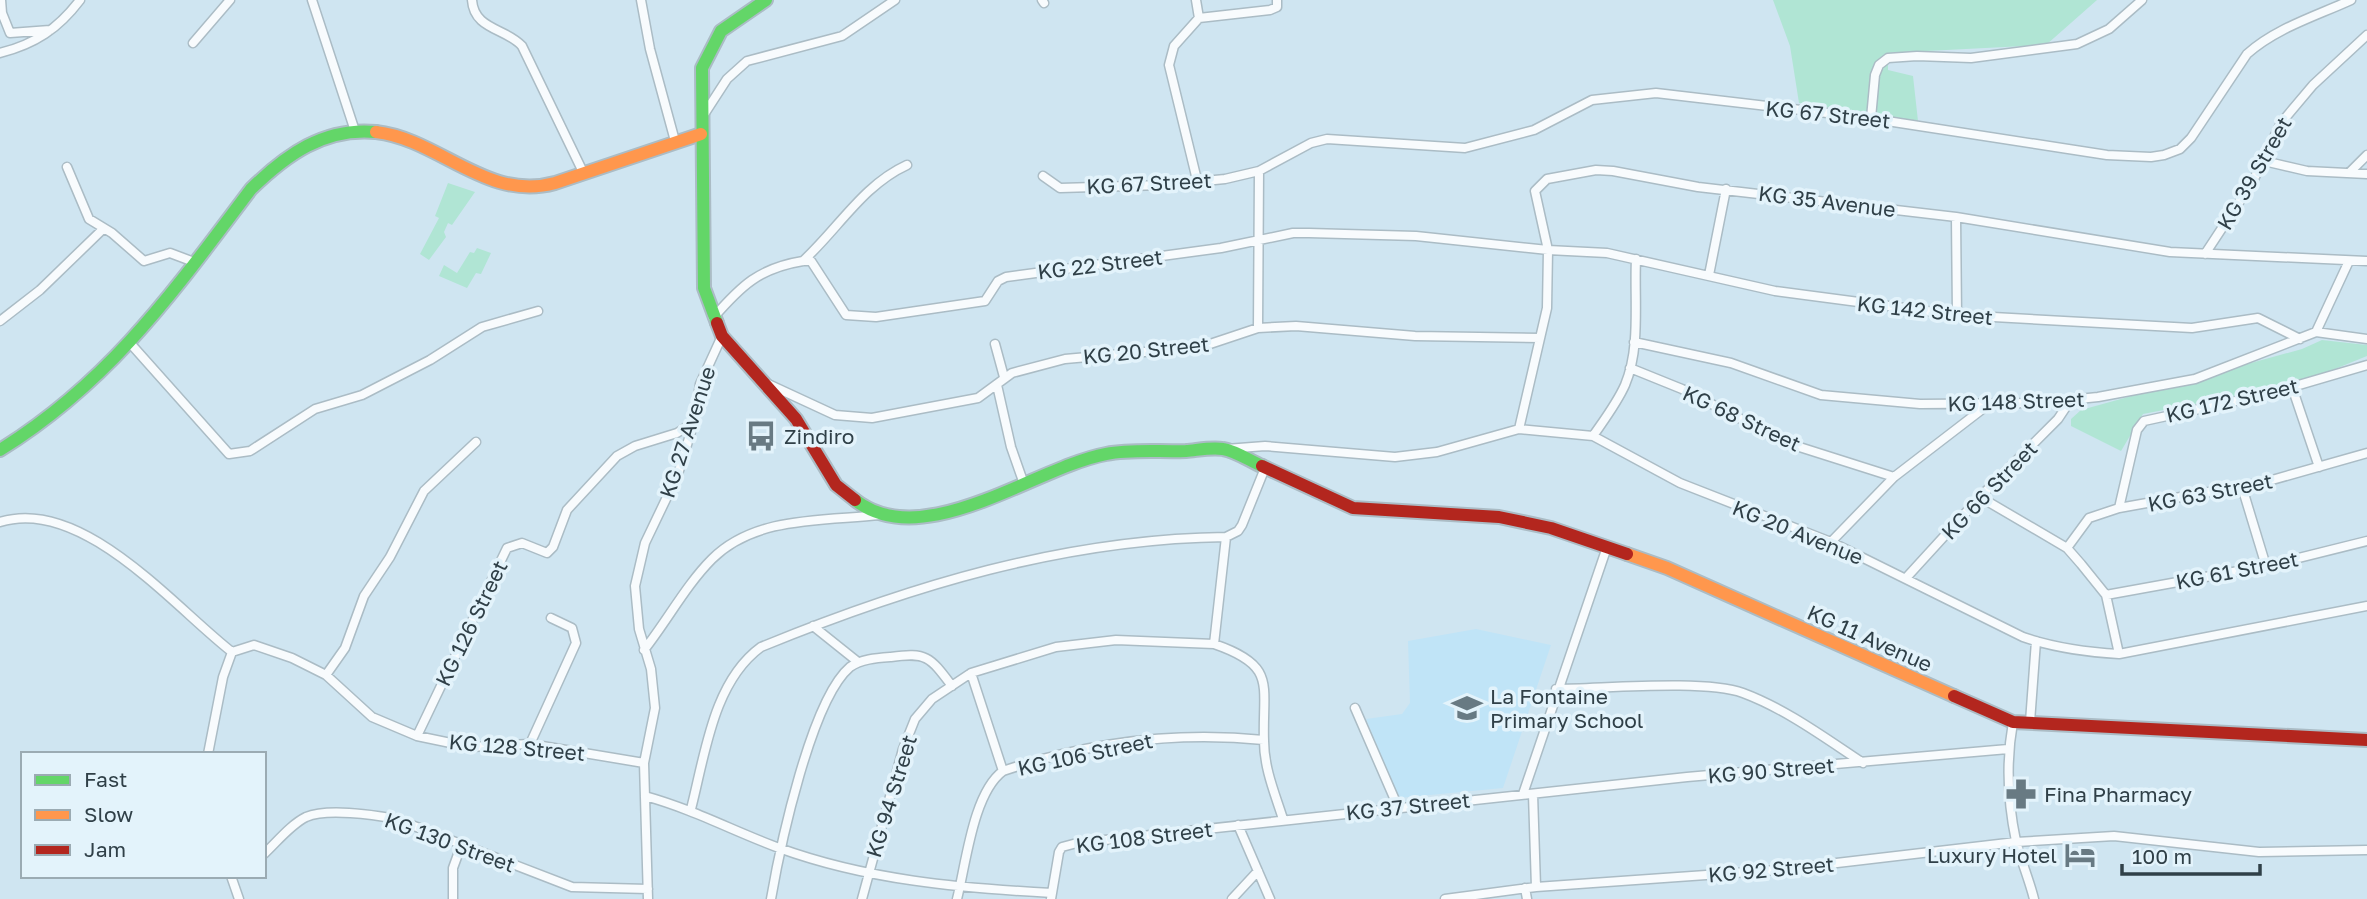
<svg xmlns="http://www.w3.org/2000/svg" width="2367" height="899" font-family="'Golos Text',sans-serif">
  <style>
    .built { fill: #c0e4f7 }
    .green { fill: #b0e5d4 }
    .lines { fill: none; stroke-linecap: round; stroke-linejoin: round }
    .street-casing { stroke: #abbcc5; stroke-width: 11 }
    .fast-casing { stroke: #abbcc5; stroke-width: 16 }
    .slow-casing { stroke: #abbcc5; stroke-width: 16 }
    .jam-casing { stroke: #abbcc5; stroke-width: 16 }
    .street { stroke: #f8fbfd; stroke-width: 8 }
    .fast { stroke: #63d668; stroke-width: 12 }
    .slow { stroke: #ff974d; stroke-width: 12 }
    .jam { stroke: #b3261e; stroke-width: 12 }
    .labels { text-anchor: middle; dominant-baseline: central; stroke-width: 7; stroke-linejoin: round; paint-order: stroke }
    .street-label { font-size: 21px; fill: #304048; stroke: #e3f3fb }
    .poi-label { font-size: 21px; fill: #304048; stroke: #e3f3fb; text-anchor: start }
  </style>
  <rect width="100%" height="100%" fill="#cfe5f1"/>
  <path class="built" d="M1476 629 1551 645 1503 788 1399 798 1366 719 1402 714 1410 703 1408 641Z"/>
  <path class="green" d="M1773 0H2097L2046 45 1888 53V70L1913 76 1918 121 1799 103 1790 46Z
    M448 183 475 192 452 225 448 223 444 232 446 237 429 260 420 254 439 218 435 216Z
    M477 248 491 253 481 274 476 273 467 288 439 276 444 265 457 273 470 252 474 253Z
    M2322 340 2367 345V356L2298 384 2143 414 2121 451 2071 426V419L2081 410 2302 349Z"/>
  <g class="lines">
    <g class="street-casing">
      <path id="street" d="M1 0 2 13 10 33 50 30
        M312 0 355 131
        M472 0C474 30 506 28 522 46L583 172
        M641 0 650 49 675 141
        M1042 0 1044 3
        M1196 0 1199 18 1270 10 1277 7V0
        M193 43 230 0
        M0 53C35 44 58 29 80 0
        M703 116 727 79 747 61 842 36 895 0
        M1871 118 1875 75 1879 65 1888 58 1917 56 1971 58 2077 44 2109 29 2142 0
        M2264 161 2307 171 2367 174
        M67 167 89 219 112 233 144 261 170 253 194 262
        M2350 172 2367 155
        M1043 176 1060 188 1163 185 1225 179 1259 171 1311 143 1327 139 1465 148 1534 130 1592 100 1656 93 1861 117 2107 155 2151 157 2164 155 2180 149 2191 138 2247 54C2276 28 2316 16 2351 0
        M1197 180 1169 65 1174 46 1199 18
        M1956 217 1957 315
        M2205 254 2253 181 2281 123 2313 85 2367 35
        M803 261C838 229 863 185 907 165
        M1709 275 1726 189
        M713 318C741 286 759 268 803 261H811L846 315 876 317 985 301 998 281 1006 277 1221 248 1293 233H1309L1416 236 1548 250 1607 253 1775 291 1957 315 2192 328 2258 318 2300 339
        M0 321 40 290 103 229
        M1258 328 1259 171
        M2316 332 2367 339
        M1634 342 1731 363 1821 395 1920 404 2040 403 2098 397 2195 379 2316 332 2349 261
        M130 343 229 454 250 451 315 409 362 395 430 360 482 327 538 311
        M995 344 1004 377
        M1630 368 1682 389 1790 444 1894 477
        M768 384 835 415 872 418 978 398 1012 373 1065 359 1201 347 1258 328 1296 326 1415 336 1540 338
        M997 385 1011 447 1024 484
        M2292 387 2319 467
        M1519 429 1547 308 1548 250 1535 191 1547 179 1596 170 1613 171 1698 187 1956 217 2170 252 2367 261
        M1593 436C1604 420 1617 403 1625 385 1641 347 1634 299 1636 259
        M1226 449 1265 446 1395 457 1437 452 1519 429 1593 436 1680 483 1831 542 2023 637C2055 648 2085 652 2119 654L2367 606
        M1265 468 1242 525 1238 531 1226 537 1214 644C1278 666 1262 685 1264 741 1264 768 1275 794 1283 819
        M2242 487 2266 566
        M1980 497 2067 548 2081 564 2106 595 2119 654
        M2119 508 2137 430 2144 421 2268 394 2367 365
        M0 522C82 496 174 607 232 652
        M1831 542 1894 477 1989 404
        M2067 548 2089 518 2119 508 2265 482 2367 453
        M1906 578 1980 497 2058 419 2070 401
        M2106 595 2266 566 2367 541
        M813 626 858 662
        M644 650C667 621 686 585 712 559 755 516 823 521 880 515
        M232 652 254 645 292 658 326 675 372 717 417 736 470 747 530 744 644 763
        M971 673 1003 771
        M326 675 345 648 364 596 390 557 424 491 476 442
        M1556 689C1602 689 1703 679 1743 693 1786 709 1825 738 1863 763
        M1355 708 1398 807
        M2013 722C2006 761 2008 803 2016 841 2021 861 2029 879 2034 899
        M2030 722 2036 641
        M417 736 507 548 522 543 547 553 553 547 567 510 617 456 635 446 677 433 694 422
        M530 744 576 643 572 628 551 618
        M208 754 223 677 232 652
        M1523 794 1607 547
        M1533 794 1536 887
        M645 796C695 810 733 831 779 848 867 880 959 888 1052 893
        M691 809C705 755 713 682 761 647 910 586 1064 539 1226 537
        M1238 825 1270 899
        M264 854C277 842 290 825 306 817 327 808 374 815 396 819L572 887 648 889
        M231 876 239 899
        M1525 888 1527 899
        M453 899V868L461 846
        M648 899 644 763 655 708 651 669 639 629 635 586 645 543 678 474 694 422 700 384 722 336
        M771 899C780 847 811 700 850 667 861 659 877 658 891 657 927 652 930 657 952 686
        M862 899 903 749 915 719 932 699 971 673 1056 647 1116 640 1214 644
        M957 899C966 864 973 793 1003 771 1086 743 1176 731 1264 740
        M1051 899 1059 852 1062 847 1077 843 1687 777 2008 749
        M1232 899 1258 871
        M1445 899 1536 887 1777 870 2016 842 2114 836 2259 852 2367 850"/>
    </g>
    <g class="fast-casing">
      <path id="fast" d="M717 323 704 288 702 68 721 31 766 0
        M0 450C111 381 174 291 251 189 286 155 324 127 376 132
        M855 500C923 554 1036 467 1106 454 1132 449 1160 452 1186 451 1198 450 1212 447 1223 449 1236 451 1250 461 1262 466"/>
    </g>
    <g class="slow-casing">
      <path id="slow" d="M376 132C439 139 487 202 555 183L701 134
        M1627 554 1667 568 1954 696"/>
    </g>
    <g class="jam-casing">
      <path id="jam" d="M717 323 722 336 796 419 836 485 855 500
        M1262 466 1353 508 1499 517 1551 528 1627 554
        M1954 696 2013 722 2367 740"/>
    </g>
    <use href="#street" class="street"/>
    <use href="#fast" class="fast"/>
    <use href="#slow" class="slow"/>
    <use href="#jam" class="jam"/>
  </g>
  <defs>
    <g id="bus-bare" transform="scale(2.415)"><path d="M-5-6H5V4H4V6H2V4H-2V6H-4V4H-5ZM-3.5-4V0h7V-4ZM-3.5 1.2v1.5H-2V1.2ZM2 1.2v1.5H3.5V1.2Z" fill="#687a83" stroke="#e3f3fb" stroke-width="2.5" paint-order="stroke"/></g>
    <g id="school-bare" transform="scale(2.415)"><path d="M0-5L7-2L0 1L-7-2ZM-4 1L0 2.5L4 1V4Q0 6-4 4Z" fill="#687a83" stroke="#e3f3fb" stroke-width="2.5" paint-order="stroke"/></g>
    <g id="pharmacy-bare" transform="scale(2.415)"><path d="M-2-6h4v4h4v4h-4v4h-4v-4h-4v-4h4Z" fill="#687a83" stroke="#e3f3fb" stroke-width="2.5" paint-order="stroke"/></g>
    <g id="hotel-bare" transform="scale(2.415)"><path d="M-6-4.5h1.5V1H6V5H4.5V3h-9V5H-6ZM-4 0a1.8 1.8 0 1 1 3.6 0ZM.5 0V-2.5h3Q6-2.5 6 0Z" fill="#687a83" stroke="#e3f3fb" stroke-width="2.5" paint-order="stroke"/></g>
  </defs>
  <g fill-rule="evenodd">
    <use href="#bus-bare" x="761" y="436"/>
    <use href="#school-bare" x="1467" y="708"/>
    <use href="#pharmacy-bare" x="2021" y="794"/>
    <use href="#hotel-bare" x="2080" y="855"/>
  </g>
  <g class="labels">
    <g class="street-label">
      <text transform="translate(1828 114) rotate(6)">KG 67 Street</text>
      <text transform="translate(2254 173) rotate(-60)">KG 39 Street</text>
      <text transform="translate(1149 183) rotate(-3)">KG 67 Street</text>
      <text transform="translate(1827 201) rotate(7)">KG 35 Avenue</text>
      <text transform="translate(1100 264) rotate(-7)">KG 22 Street</text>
      <text transform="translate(1925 310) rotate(6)">KG 142 Street</text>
      <text transform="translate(1146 350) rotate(-6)">KG 20 Street</text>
      <text transform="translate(2232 400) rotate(-13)">KG 172 Street</text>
      <text transform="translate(2016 401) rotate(-2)">KG 148 Street</text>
      <text transform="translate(1742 418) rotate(25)">KG 68 Street</text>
      <text transform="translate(687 432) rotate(-72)">KG 27 Avenue</text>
      <text transform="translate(1989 490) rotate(-46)">KG 66 Street</text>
      <text transform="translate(2210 492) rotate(-11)">KG 63 Street</text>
      <text transform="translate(1798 532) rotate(22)">KG 20 Avenue</text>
      <text transform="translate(2237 570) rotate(-11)">KG 61 Street</text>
      <text transform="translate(471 623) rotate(-64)">KG 126 Street</text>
      <text transform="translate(1870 638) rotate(24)">KG 11 Avenue</text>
      <text transform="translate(517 747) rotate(5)">KG 128 Street</text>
      <text transform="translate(1085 754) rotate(-12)">KG 106 Street</text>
      <text transform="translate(1771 770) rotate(-5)">KG 90 Street</text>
      <text transform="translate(891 796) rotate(-73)">KG 94 Street</text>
      <text transform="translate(1408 806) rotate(-6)">KG 37 Street</text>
      <text transform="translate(1144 837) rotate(-7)">KG 108 Street</text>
      <text transform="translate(450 842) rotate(20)">KG 130 Street</text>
      <text transform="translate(1771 869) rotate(-5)">KG 92 Street</text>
    </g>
    <g class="poi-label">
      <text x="784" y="436">Zindiro</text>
      <text x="1490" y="696">La Fontaine<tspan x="1490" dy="24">Primary School</tspan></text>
      <text x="2044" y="794">Fina Pharmacy</text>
      <text x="2057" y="855" text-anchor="end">Luxury Hotel</text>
    </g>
  </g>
  <rect x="21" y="752" width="245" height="126" fill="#e3f3fb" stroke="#9babb3" stroke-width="2"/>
  <rect x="35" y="775" width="35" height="10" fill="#63d668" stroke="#9babb3" stroke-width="2"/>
  <text x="84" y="787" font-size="21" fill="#304048">Fast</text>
  <rect x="35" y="810" width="35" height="10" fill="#ff974d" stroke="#9babb3" stroke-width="2"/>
  <text x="84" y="822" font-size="21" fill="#304048">Slow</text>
  <rect x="35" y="845" width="35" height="10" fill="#b3261e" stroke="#9babb3" stroke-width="2"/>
  <text x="84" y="857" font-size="21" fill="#304048">Jam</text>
  <path d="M2122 864v10h138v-10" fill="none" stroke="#304048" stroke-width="3.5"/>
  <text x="2132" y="864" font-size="21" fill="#304048" stroke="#e3f3fb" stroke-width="5" paint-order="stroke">100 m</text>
</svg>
